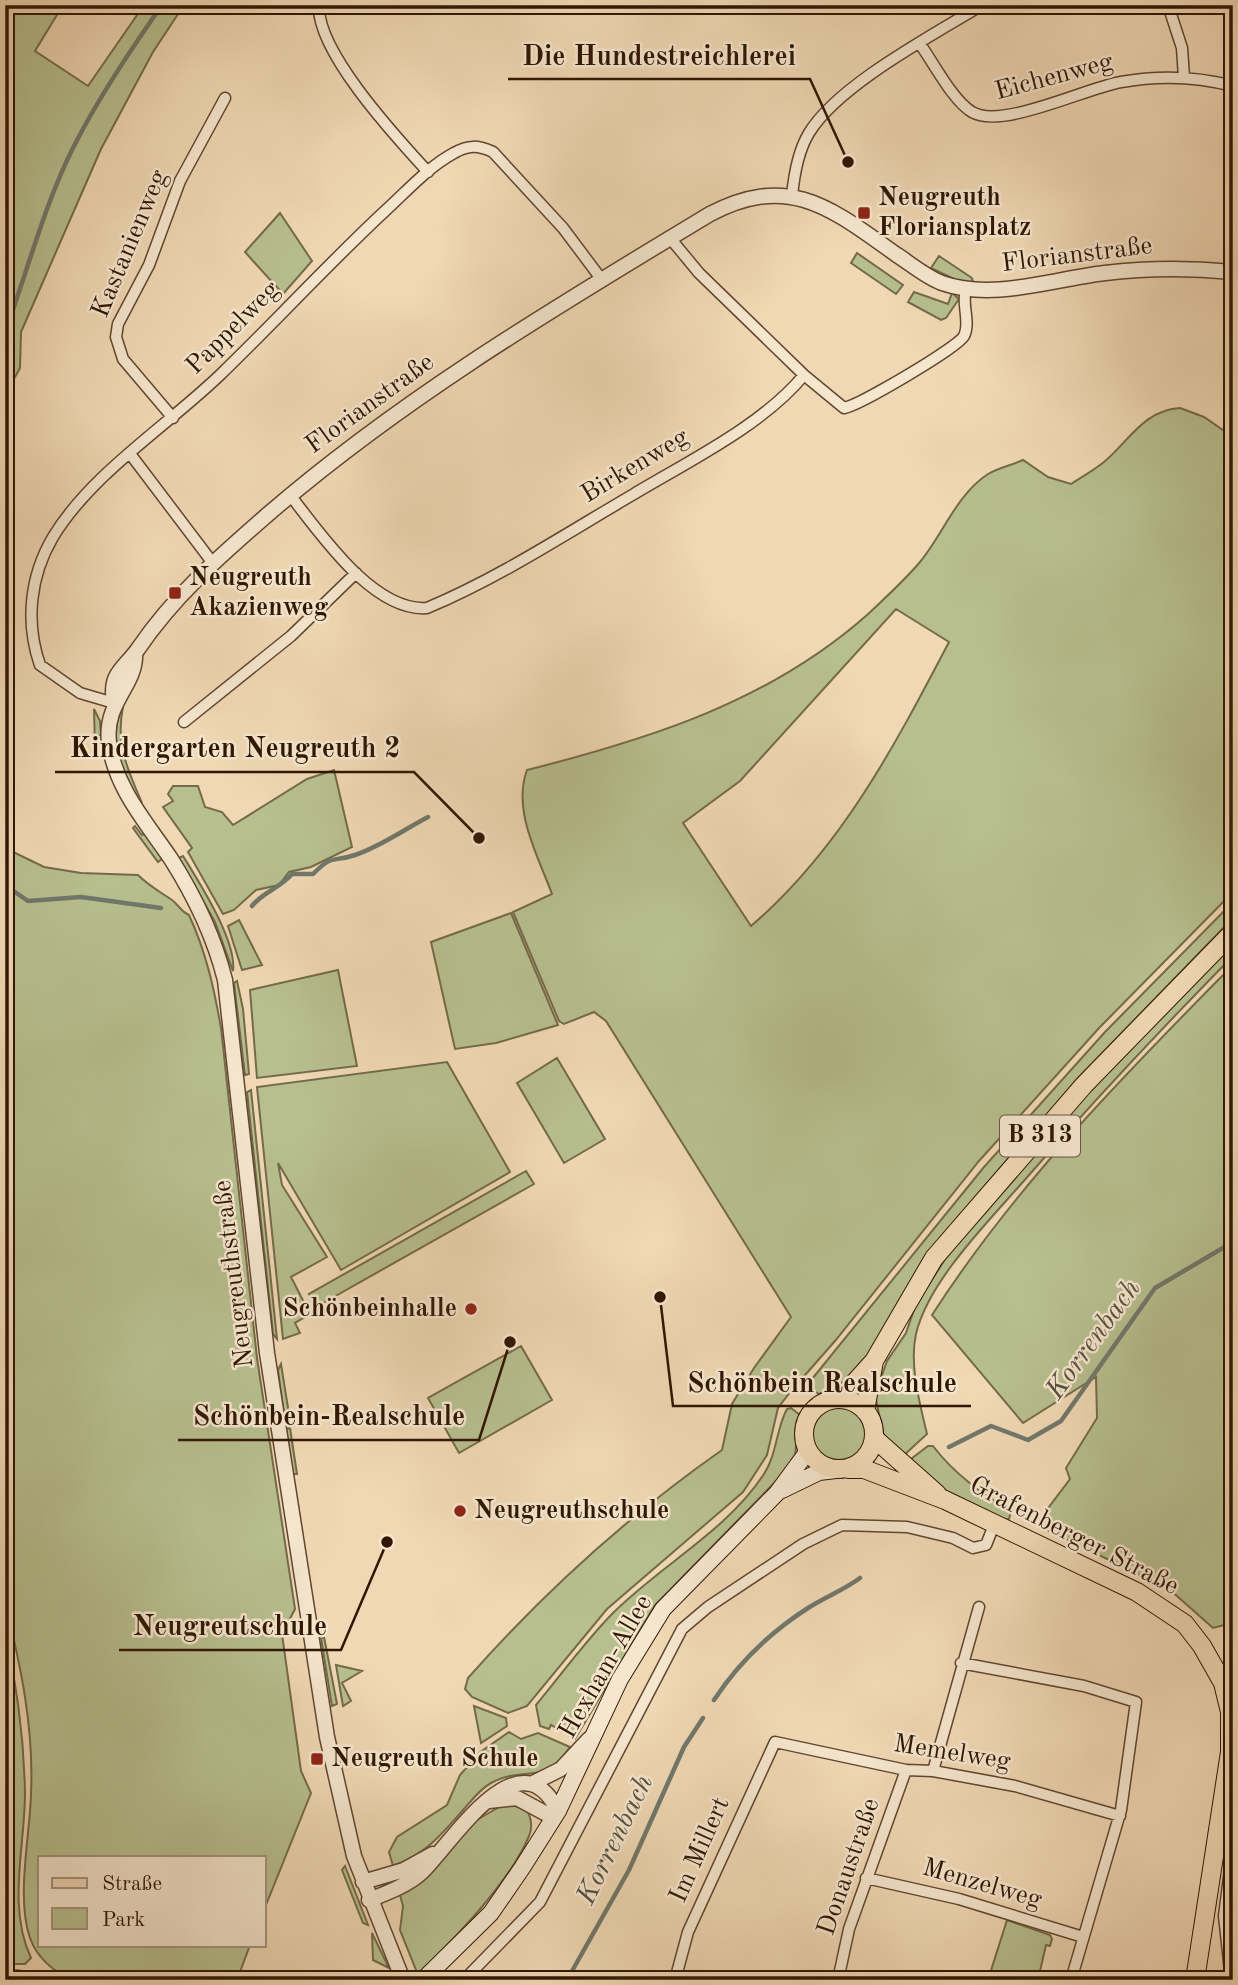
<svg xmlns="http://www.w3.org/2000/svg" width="1238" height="1985" font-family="'Old Standard TT',serif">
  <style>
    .green { fill: #b7bf8f; stroke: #746a49; stroke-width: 2; fill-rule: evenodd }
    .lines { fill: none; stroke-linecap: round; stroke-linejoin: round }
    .stream { stroke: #70786b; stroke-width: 4.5 }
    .minor-casing { stroke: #60462f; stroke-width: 13 }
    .tertiary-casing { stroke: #60462f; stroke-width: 17 }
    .secondary-casing { stroke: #301603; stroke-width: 18 }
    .primary-casing { stroke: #301603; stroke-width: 20 }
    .minor { stroke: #f5e6ce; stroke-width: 10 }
    .tertiary { stroke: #f5e6ce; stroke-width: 14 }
    .secondary { stroke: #f5e6ce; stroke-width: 16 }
    .primary { stroke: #f0d8b4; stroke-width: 18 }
    .poi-dot { fill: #8f2418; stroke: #f5e6ce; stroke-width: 2.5 }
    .labels { text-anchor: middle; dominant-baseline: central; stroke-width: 5; stroke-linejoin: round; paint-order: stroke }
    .shield { fill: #f5e6ce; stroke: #6b5440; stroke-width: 2 }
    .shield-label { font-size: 24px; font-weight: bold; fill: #301603 }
    .street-label { font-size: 26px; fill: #301603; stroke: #f5e6ce }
    .poi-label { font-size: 26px; font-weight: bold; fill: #301603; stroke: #f5e6ce; text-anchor: start }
    .water-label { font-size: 28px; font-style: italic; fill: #554f40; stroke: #f5e6ce }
    .leader { fill: none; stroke: #301603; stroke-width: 2.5 }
    .callout-dot { fill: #301603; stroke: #f5e6ce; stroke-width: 2.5 }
    .callout-label { font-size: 28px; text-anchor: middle; font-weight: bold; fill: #301603; stroke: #f5e6ce; stroke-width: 5; stroke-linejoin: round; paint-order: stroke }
  </style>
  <rect width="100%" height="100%" fill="#f0d8b4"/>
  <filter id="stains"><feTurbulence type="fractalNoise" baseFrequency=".00286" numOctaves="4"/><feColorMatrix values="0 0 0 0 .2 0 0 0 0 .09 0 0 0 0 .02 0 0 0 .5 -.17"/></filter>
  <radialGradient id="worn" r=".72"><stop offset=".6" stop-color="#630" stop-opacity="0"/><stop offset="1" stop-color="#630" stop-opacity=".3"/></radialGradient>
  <path class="green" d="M5 5H63L35 51 88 86 144 5H184L153 52 101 149 21 332 20 368 5 395Z
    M280 213 312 261 283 294 245 252Z
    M857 253 903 285 896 294 851 263Z
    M939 256 972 278 973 283 956 280 931 268Z
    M914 292 948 304 952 293 959 299 946 318 941 320 908 302Z
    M1180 408 1204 417 1233 437V892L1100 1027 979 1161 835 1341 791 1391 778 1408 767 1455 743 1492 607 1609 527 1706 508 1713 472 1697 465 1689 468 1678C544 1592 628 1516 722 1450L732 1404 754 1368 791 1317 606 1021 594 1012 564 1024 559 1021 513 912 552 894C538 856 512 810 527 770 650 739 770 701 867 615 885 598 904 581 920 562 943 534 957 494 988 474 998 468 1012 465 1023 460L1048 477 1071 484C1082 477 1094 470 1104 462 1129 441 1144 410 1180 408ZM896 609 949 642C895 745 841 849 751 926L683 823 740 781Z
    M123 707C115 745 128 770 142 803 121 781 107 735 123 707Z
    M94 709 100 721 101 735 97 736 98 747H95Z
    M334 770 352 847 311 867 289 872 279 885 256 890 234 910 223 914 188 852 192 848 163 807 173 801 168 794 173 786H198L205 807 222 812 233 825 307 779Z
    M135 826 142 835 146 833 162 859 158 862 133 828Z
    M5 848 44 867 81 873 138 875C149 886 159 891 172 900 179 905 180 911 189 915 206 952 214 988 221 1028L257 1358 295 1609 282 1634 301 1771 311 1793 264 1910V1857H40V1945H250L237 1980H69C52 1969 37 1958 30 1938 16 1897 30 1836 31 1794 34 1729 21 1666 5 1603Z
    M183 856C199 882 237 941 233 971L215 922 179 858Z
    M1233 902V918L1077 1079 927 1255 872 1350 848 1382 819 1394 811 1389 812 1379 984 1167 1105 1032Z
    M511 913 558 1025 496 1043 455 1049 431 942Z
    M239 920 262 965 242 970 228 926Z
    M1233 940V956C1160 1030 1090 1105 1022 1183 987 1223 928 1282 916 1334 909 1365 920 1404 927 1434L902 1457 883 1433 875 1395 887 1361 906 1333 916 1304 946 1258 987 1207 1089 1091Z
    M1233 965V1628L1224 1625 1213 1628 1169 1589 1039 1526 1040 1519 1070 1479 1066 1468 1097 1418 1096 1377 1023 1423 932 1315C1015 1186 1125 1074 1233 965Z
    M338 970 357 1066 257 1078 250 990Z
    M237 981 243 1009 249 1074 245 1075 234 983Z
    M557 1058 605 1139 564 1163 517 1083Z
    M447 1062 510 1172 341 1270 278 1163 282 1185 327 1257 291 1277 310 1314 295 1323 300 1333 283 1339 257 1087Z
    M251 1090 277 1339 273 1334 247 1092Z
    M526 1171 534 1184 316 1307 309 1294Z
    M521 1346 552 1400 459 1453 428 1398Z
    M281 1364 289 1414 284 1415 278 1370Z
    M810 1434a28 28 0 1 1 56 0a28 28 0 1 1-56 0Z
    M791 1408 800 1415 795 1455 781 1476 655 1605 575 1739 551 1725 549 1729 540 1726 536 1705C560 1676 584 1643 611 1615 659 1566 726 1532 764 1474 777 1454 776 1429 787 1409Z
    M290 1428 297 1474H293L286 1429Z
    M928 1446H933C955 1475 981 1492 1011 1512L1009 1519 1004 1520 950 1493 907 1462Z
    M5 1632C17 1685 24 1738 25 1793 25 1847 7 1907 31 1958L25 1964H5Z
    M324 1637 337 1704 332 1706 321 1638Z
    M336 1665 362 1671 342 1683 351 1701 343 1706Z
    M474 1706 506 1718 507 1726 481 1743Z
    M509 1732 521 1739 538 1733 570 1747C543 1788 526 1764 491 1783 480 1789 472 1800 464 1809 440 1836 427 1853 393 1866L389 1852 397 1837 447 1805 460 1775 479 1753Z
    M506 1803 527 1810C531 1818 533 1827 529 1836 510 1882 454 1939 418 1975L400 1930 403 1906 400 1895 425 1877 475 1821Z
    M345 1866 368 1925 363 1923 342 1870Z
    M1007 1920 1050 1935 1052 1939 1050 1946 1046 1945 1038 1980H988Z
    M372 1933 389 1968 373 1960Z
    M16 1970 43 1974 52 1980H5V1971Z"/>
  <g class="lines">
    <path class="stream" d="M5 332C28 270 44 205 74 146 99 97 130 51 162 5
      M5 885 28 901 81 897 161 908
      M252 906C264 891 279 889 292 874H313C334 853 331 863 355 855 380 847 405 829 428 817
      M949 1447 991 1426 1028 1440 1061 1421 1155 1288 1233 1242
      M714 1700C739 1662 769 1633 808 1608 825 1597 844 1590 860 1578
      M567 1980 629 1870 684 1747 703 1718"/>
    <g class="minor-casing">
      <path id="minor" d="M319 5C316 51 397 138 428 172
        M1168 5 1182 48 1184 77
        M920 44C933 62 953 101 972 112 1001 130 1086 88 1121 82 1160 75 1195 76 1233 86
        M792 196C794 175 798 151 809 133 838 85 933 35 982 5
        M670 238 699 273 804 375
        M173 418 123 359 116 337 118 324 149 265 180 181 225 98
        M131 455 212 562
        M290 495C320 533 373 612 427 608 499 578 567 533 634 494 689 461 763 425 804 375L844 408C860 405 957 348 964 336 971 322 961 304 966 289
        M114 703 80 693 40 665C25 622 30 576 53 537 91 474 167 426 220 375 276 321 328 264 385 211 407 191 428 167 454 153 468 145 478 145 493 152L563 228 602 280
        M184 722 291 636 356 573
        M961 1663 1084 1686 1136 1702 1121 1810 1071 1980
        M933 1771 979 1607
        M866 1878 959 1899 1083 1937
        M464 1980 540 1902 682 1629 708 1607 803 1544 842 1525 907 1527 953 1538 973 1548 986 1545 994 1525
        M675 1980 688 1932 775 1742 906 1770 933 1771 1015 1786 1120 1816
        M838 1980 849 1929 906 1770
        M1231 1980 1224 1916 1233 1846"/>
    </g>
    <g class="tertiary-casing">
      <path id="tertiary" d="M135 653C137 685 104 702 109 742 115 788 146 822 171 859 195 897 214 936 225 980L267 1353 327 1737 354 1856 403 1980
        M114 703C109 673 123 670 138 649 174 596 219 557 266 516 402 398 556 307 710 214 790 172 832 209 897 255 911 264 926 277 942 283 993 301 1053 279 1105 273 1147 268 1190 268 1233 272
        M531 1784 561 1769 589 1739
        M489 1801 517 1798 554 1818
        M363 1882 404 1870 433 1854
        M369 1900C387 1893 408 1885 422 1872 452 1843 519 1732 558 1811"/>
    </g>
    <g class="secondary-casing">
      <path id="secondary" d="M782 1490 819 1472 836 1470
        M423 1980 491 1913 522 1868 558 1811 620 1679 663 1609 777 1493 808 1451"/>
    </g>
    <g class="primary-casing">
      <path id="primary" d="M804 1434a35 35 0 1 1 70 0a35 35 0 1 1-70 0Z
        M840 1399 874 1361 934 1258 1084 1085 1233 932
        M865 1411 874 1361
        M874 1438 937 1494
        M848 1469H864L945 1500 1137 1592 1185 1624 1202 1646 1223 1683 1230 1712V1752L1195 1980"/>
    </g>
    <use href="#minor" class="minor"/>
    <use href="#tertiary" class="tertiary"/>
    <use href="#secondary" class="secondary"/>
    <use href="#primary" class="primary"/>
  </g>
  <g class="poi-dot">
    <rect x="857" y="206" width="14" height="14" rx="3.5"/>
    <rect x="168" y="586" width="14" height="14" rx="3.5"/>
    <circle cx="471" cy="1309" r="7"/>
    <circle cx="460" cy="1511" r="7"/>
    <rect x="310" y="1752" width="14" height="14" rx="3.5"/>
  </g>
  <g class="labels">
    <rect class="shield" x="1000" y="1115.5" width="80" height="41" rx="5"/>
    <g class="shield-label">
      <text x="1040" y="1136">B 313</text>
    </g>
    <g class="street-label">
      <text transform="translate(1054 77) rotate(-15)">Eichenweg</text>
      <text transform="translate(130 244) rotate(-67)">Kastanienweg</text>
      <text transform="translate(1077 255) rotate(-7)">Florianstraße</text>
      <text transform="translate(233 328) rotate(-45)">Pappelweg</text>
      <text transform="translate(370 404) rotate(-36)">Florianstraße</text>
      <text transform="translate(635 466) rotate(-31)">Birkenweg</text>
      <text transform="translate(234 1274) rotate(-97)">Neugreuthstraße</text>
      <text transform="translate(1074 1536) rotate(27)">Grafenberger Straße</text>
      <text transform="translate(606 1667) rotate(-60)">Hexham-Allee</text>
      <text transform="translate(952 1753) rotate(9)">Memelweg</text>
      <text transform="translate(700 1850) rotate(-66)">Im Millert</text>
      <text transform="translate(849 1867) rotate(-71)">Donaustraße</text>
      <text transform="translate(982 1884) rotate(16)">Menzelweg</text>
    </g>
    <g class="poi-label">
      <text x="878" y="198">Neugreuth<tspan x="878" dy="30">Floriansplatz</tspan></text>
      <text x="189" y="578">Neugreuth<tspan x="189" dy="30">Akazienweg</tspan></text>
      <text x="457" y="1309" text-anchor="end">Schönbeinhalle</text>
      <text x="474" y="1511">Neugreuthschule</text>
      <text x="331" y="1759">Neugreuth Schule</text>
    </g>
    <g class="water-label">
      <text transform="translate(1094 1340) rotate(-54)">Korrenbach</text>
      <text transform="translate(616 1840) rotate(-64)">Korrenbach</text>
    </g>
  </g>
  <path class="leader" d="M848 162L810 79H508M479 838L414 772H55M660 1297L673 1406H971M510 1342L479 1440H178M387 1542L341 1650H119"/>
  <g class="callout-dot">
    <circle cx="848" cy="162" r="7"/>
    <circle cx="479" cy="838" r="7"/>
    <circle cx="660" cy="1297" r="7"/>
    <circle cx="510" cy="1342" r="7"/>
    <circle cx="387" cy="1542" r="7"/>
  </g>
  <g class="callout-label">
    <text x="659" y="65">Die Hundestreichlerei</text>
    <text x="235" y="757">Kindergarten Neugreuth 2</text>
    <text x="822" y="1392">Schönbein Realschule</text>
    <text x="329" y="1425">Schönbein-Realschule</text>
    <text x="230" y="1635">Neugreutschule</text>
  </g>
  <rect width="1238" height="1985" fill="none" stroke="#f0d8b4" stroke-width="28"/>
  <rect x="7" y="7" width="1224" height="1971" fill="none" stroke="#301603" stroke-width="3.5"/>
  <rect x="14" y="14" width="1210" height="1957" fill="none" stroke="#301603" stroke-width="2"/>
  <rect x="38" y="1856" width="228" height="91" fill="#f5e6ce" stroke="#a6937d" stroke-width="2"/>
  <rect x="52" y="1878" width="35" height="10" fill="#f0d8b4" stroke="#a6937d" stroke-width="2"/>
  <text x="102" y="1890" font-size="21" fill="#301603">Straße</text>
  <rect x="52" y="1908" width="35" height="21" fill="#b7bf8f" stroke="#a6937d" stroke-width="2"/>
  <text x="102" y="1926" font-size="21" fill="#301603">Park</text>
  <rect width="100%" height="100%" filter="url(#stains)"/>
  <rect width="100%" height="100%" fill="url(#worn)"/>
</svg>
